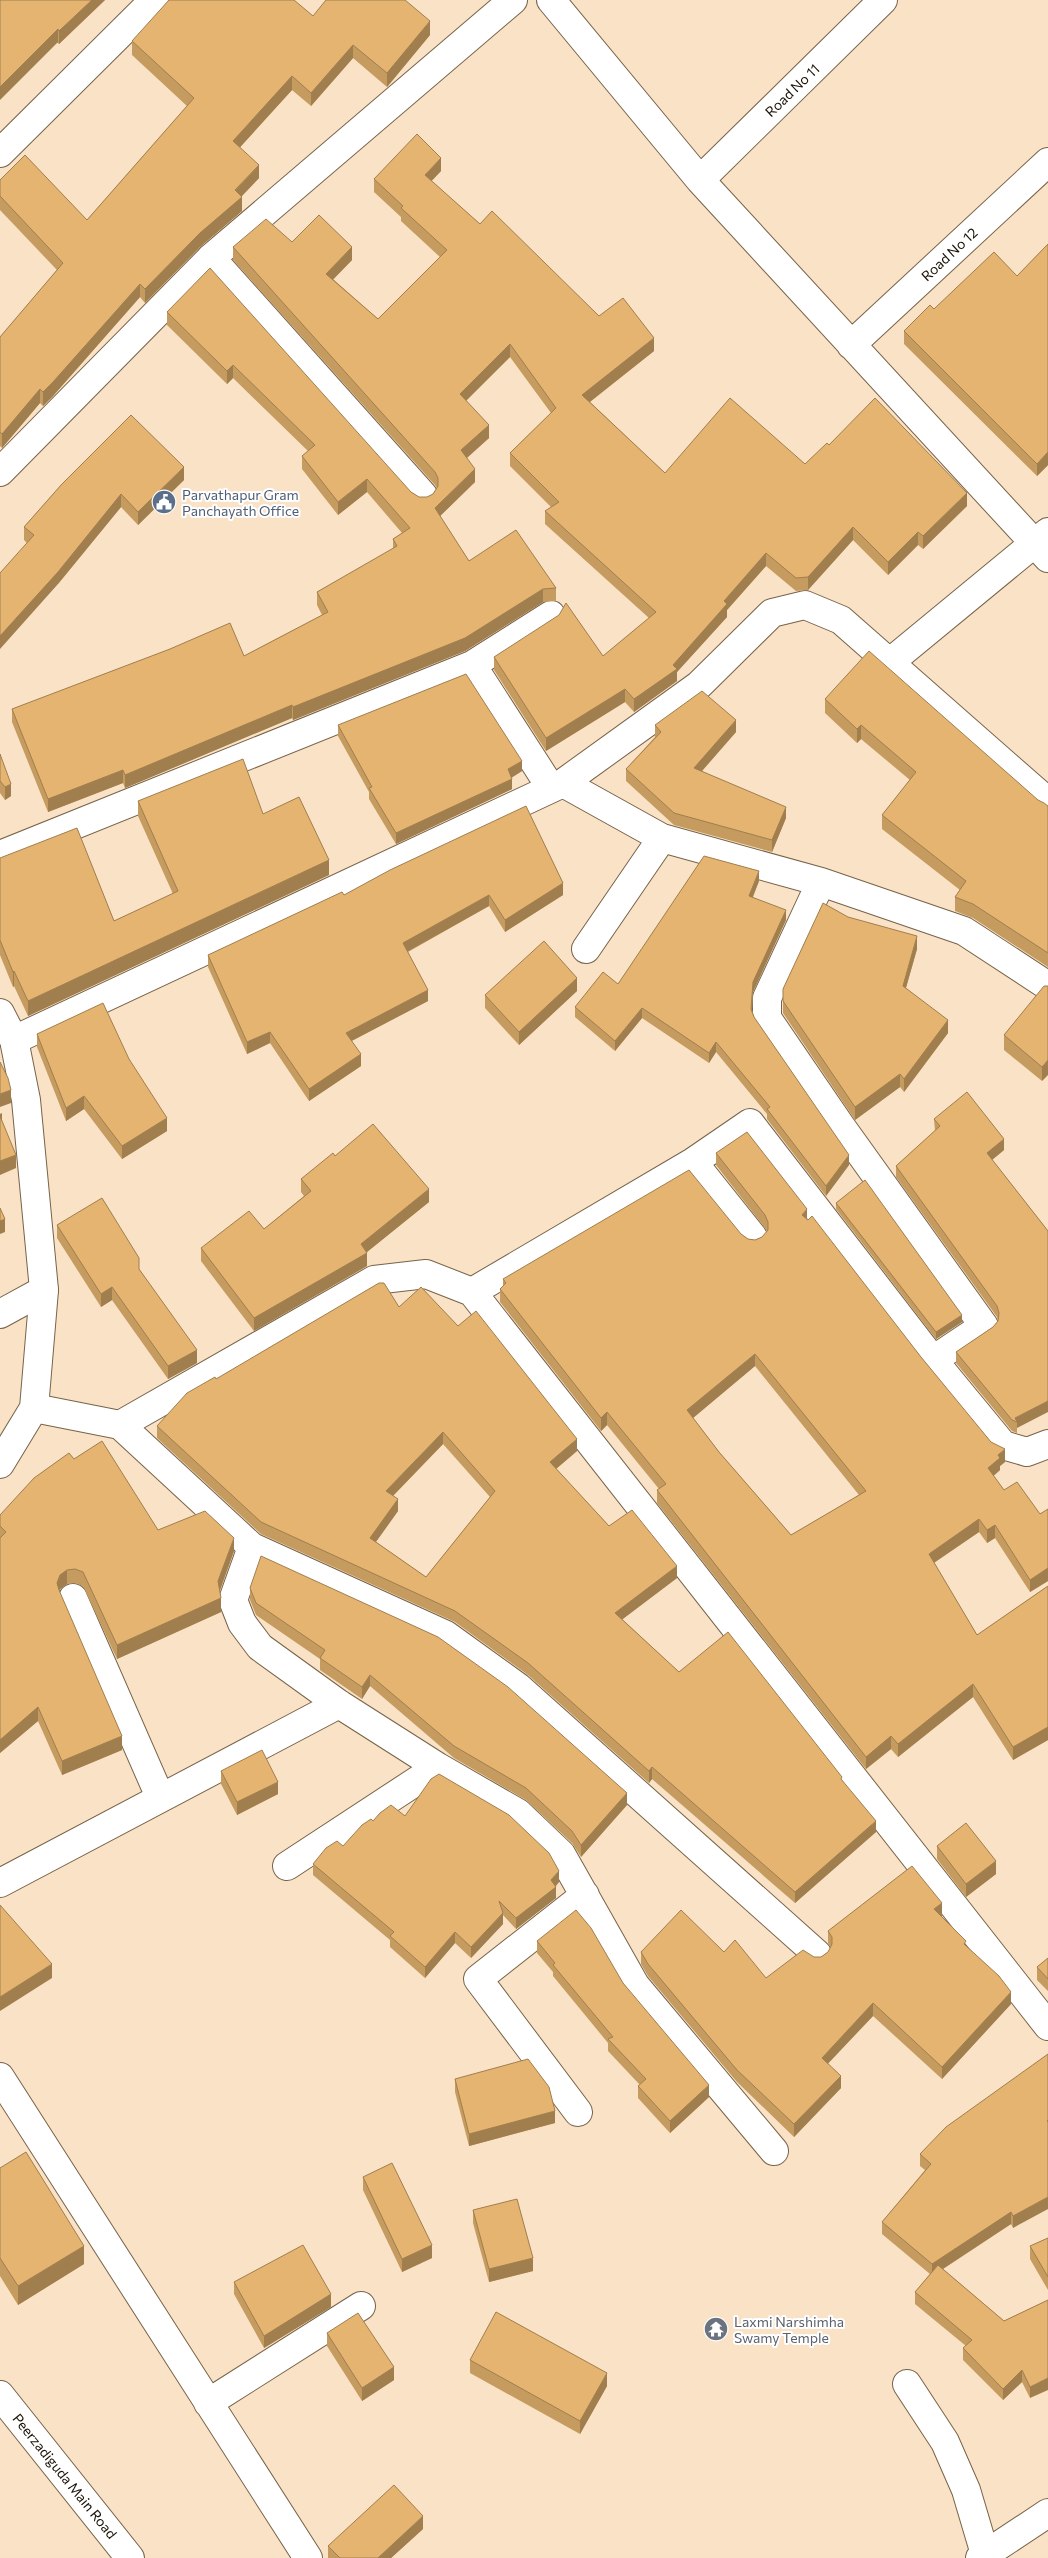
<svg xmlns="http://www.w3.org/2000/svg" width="1048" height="2558" font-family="Commissioner,sans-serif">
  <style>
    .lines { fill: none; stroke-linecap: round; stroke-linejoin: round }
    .street-casing { stroke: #776349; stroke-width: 30 }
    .secondary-casing { stroke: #776349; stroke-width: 30 }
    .street { stroke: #fff; stroke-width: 28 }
    .secondary { stroke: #fff; stroke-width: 28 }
    .wall { fill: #c59b60; fill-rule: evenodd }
    .shaded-wall { fill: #a07e4e }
    .building { fill: #e5b470; stroke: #a07e4e; fill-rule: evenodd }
    .labels { text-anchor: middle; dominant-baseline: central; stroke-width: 4; stroke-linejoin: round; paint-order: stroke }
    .street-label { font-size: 14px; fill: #191107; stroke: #fff }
    .service-label { font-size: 14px; fill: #4e5e75; stroke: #fff; text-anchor: start }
    .worship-label { font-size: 14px; fill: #5b616d; stroke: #fff; text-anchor: start }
  </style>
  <rect width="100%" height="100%" fill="#f9e2c5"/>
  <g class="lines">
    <g class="street-casing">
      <path id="street" d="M551 0 700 180 1048 558
        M0 153 154 0
        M700 180 883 0
        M211 258 423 495
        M851 345 1048 162
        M889 663 1048 532
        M472 665 551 788
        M563 783 662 838 821 882 964 931 1048 986
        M0 855 472 665 551 615
        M821 882 767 998V1018L840 1125 984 1326 933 1360
        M586 949 662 838
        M14 1040 563 783 699 685 772 613 805 605 841 620 1048 802
        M693 1162 753 1237
        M472 1292 1048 2026
        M0 1314 44 1290
        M34 1408 120 1425 374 1280 426 1274 472 1292 693 1162 750 1123 933 1360 1003 1445 1027 1452 1048 1444
        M120 1425 252 1547 446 1635 518 1687 817 1954
        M252 1547 233 1600 242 1623 260 1647 339 1704 438 1767 518 1813 561 1854 635 1985 774 2151
        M73 1598 160 1797
        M287 1866 438 1767
        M0 1883 339 1704
        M0 2077 308 2558
        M578 2112 478 1979 585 1895
        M907 2384 945 2442 966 2490 985 2554
        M208 2403 361 2306
        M980 2558 1048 2513"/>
    </g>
    <g class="secondary-casing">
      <path id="secondary" d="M0 472 211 258 513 0
        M0 1013 14 1040 26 1100 44 1290 34 1408 0 1464
        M0 2395 130 2558"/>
    </g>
    <use href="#street" class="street"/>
    <use href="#secondary" class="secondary"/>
  </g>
  <path class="wall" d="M0 0H105L59 44Z
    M313 16 430 35 387 87 353 58 311 106 292 90 240 147 259 178 242 196V211L200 247 145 303 140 297 53 396 43 406 40 403 2 448 0 446V337L57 270 0 210V180L87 220 187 106 132 55V41Z
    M441 171 431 181 480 224 599 316 654 351 590 402 665 473 805 464 829 445 967 506 923 549 918 545 888 575 853 540 808 590 796 591 766 566 727 610V617L677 672V681L634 712 625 702 546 751 494 670V657L603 656 649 618 545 524V511L551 507 510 466V453L551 413 510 357 466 400 489 438 467 458 475 482 440 516 469 561 556 588V601L543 602 465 651 293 720 292 718 125 788 123 783 48 812 12 722V709L244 656 322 615 317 605V592L393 549V539L402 533 367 492 338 515 302 469V456L308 451 233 378 227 384 167 325V312L411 492 419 497H427L433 494 437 488 435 485 233 260V247L292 242 352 260 333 279 378 319 440 257 401 221V217L374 192V179Z
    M1048 244V465L1037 476 904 344V331L1017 276Z
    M184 480 138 525 121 507 58 584 27 543 24 540V527L62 484Z
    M825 699 1038 800 1048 806V967L973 918 955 911V897L960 890 882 829V815L910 780 861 739 857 743 825 713Z
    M338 725 522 771 512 777V789L396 844 369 799V792L338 736Z
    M655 725 736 732 702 771 786 818 772 852 674 825 626 781V769L655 737Z
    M0 754 11 796 5 800 0 793Z
    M138 801 263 814 329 875 28 1016 14 986 13 987 0 955V858L114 921 173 894 138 816Z
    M759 881 753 897 786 920 753 992 752 1010 754 1017 849 1165 826 1196 767 1119V1114L716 1052 709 1063 642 1018 615 1051 575 1017V1007L618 984Z
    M344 895H563L505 932 489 906 408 952 428 1001 351 1041 361 1066 309 1101 270 1043 247 1054 208 967V955Z
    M848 917 917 949 906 988 948 1033 904 1092 900 1087 855 1120 783 1013V989Z
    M1048 986 1042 1081 1004 1050V1035Z
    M577 991 519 1045 485 1008V995Z
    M37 1034 129 1059 167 1131 122 1159 84 1109 66 1121 37 1047Z
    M934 1119 1004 1150 992 1160 1048 1231 1017 1428V1433L1012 1431 956 1363V1352L993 1327 998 1321 997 1317 896 1177V1166L935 1131Z
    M716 1153 807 1218 921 1357 1005 1462 1000 1466V1470L993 1476 1004 1490 1040 1514 1048 1509V1581L1030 1592 995 1538 987 1543 979 1532 934 1563 977 1635 1048 1586V1740L1013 1760 973 1697 898 1757 891 1749 866 1769 657 1503V1490L659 1489 607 1425 601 1431 500 1302V1289L503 1286V1279L741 1234 748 1239 755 1240 762 1237 767 1231 765 1228 716 1165ZM755 1366 859 1495 791 1535 719 1452 693 1418Z
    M335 1156 429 1202 367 1252V1266L254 1331 201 1261V1248L264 1229 304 1196 301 1192V1179Z
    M836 1203 962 1322 936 1339 836 1209Z
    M57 1225 139 1269 197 1363 168 1379 112 1300 101 1307 57 1238Z
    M399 1307 458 1326 577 1451 556 1469 609 1526 677 1578 622 1619 679 1672 842 1780 876 1832 795 1903 652 1779 649 1783 528 1675 455 1622 261 1534 157 1438V1426L216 1379ZM443 1444 490 1497 426 1577 376 1542 398 1511 393 1496Z
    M74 1459 158 1530 234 1551 220 1591 221 1612 117 1659 83 1586 75 1583 67 1584 60 1589 59 1592 122 1750 62 1775 38 1721 0 1753V1515Z
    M250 1588 627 1805 581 1857 572 1843 526 1800 454 1758 370 1686 362 1699 320 1670V1659L256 1615 250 1600Z
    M221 1771 278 1794 237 1815 221 1784Z
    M405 1816 559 1882 556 1886V1898L516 1929 503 1915V1924L471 1958 455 1943 425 1978 390 1947V1940L313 1875V1864L343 1846 373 1821Z
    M937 1846 996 1874 966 1897 937 1859Z
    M941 1916 966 1946 1011 2004 942 2079 873 2016 828 2063 841 2088 794 2137 737 2082 648 1976 641 1964V1952H724L766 1978 814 1957H821L828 1952 831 1948 828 1943V1931L942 1916Z
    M537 1941 623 1983 709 2097 670 2133 638 2098V2086L640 2085 608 2051V2043L553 1976V1972L537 1953Z
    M1048 1958V1991L1037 1980V1967Z
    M1048 2054 1013 2228 1011 2224 943 2269 1004 2321 1048 2300 1030 2398 1022 2382 1003 2400 963 2360V2348L966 2346 915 2304V2292L930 2274 882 2234V2222L925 2170 920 2166V2154Z
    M455 2079 555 2123 469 2146 455 2092Z
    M0 2168 84 2264 18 2305 0 2276Z
    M363 2177 432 2258 402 2272 363 2190Z
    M473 2210 533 2271 489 2282 473 2223Z
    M1048 2238V2290L1030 2259V2246Z
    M234 2282 331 2307 264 2348 234 2294Z
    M327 2333 394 2380 362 2401 327 2346Z
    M470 2360 607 2386 580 2434 470 2373Z
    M423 2529 391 2558H328V2546Z"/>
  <path class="shaded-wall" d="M92 0H105L59 44V31Z
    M430 21V35L387 87V73Z
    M58 29V42L0 100V87Z
    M353 45V58L311 106V93Z
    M292 76V90L233 155V141Z
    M441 158V171L425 188V175Z
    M259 165V178L237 201 242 197V211L200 247 145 303V289Z
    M352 247V260L326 287V274Z
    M140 284V297L53 396 43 406V392Z
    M654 338V351L582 408V395Z
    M510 344V357L460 407V394Z
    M233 365V378L227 384V371Z
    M40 389V403L2 448V434Z
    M489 425V438L461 463V450Z
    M1048 452V465L1037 476V464Z
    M184 467V480L138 525V512Z
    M475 469V482L435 521V508Z
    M367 479V492L338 515V502Z
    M967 493V506L923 549V536Z
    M121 494V507L58 584 0 649V636Z
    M853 527V540L808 590V577Z
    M918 532V545L888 575V562Z
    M766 553V566L727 610V617L677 672V681L634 712V699L673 665 724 601Z
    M543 589V602L465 651 293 720V707Z
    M625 689V702L546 751V738Z
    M292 705V718L125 788V775Z
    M736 720V732L694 780V768Z
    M861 725V739L857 743V729Z
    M522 761V771L508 780V769Z
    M123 770V783L48 812V799Z
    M512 779V789L396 844V833Z
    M11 784V796L5 800V787Z
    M786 807V818L772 852V840Z
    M329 860V875L28 1016V1001Z
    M759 871V881L749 906V896Z
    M563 883V895L505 932V920Z
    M489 895V906L403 954V943Z
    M786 910V920L753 992 751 1019 753 982Z
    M917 936V949L903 998V986Z
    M14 971V986L13 987V972Z
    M577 978V991L519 1045V1032Z
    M428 990V1001L346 1044V1033Z
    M642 1008V1018L615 1051V1041Z
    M948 1020V1033L904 1092V1079Z
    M270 1032V1043L247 1054V1042Z
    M716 1042V1052L709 1063V1053Z
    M361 1054V1066L309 1101V1089Z
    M1048 1060V1075L1042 1081V1067Z
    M900 1074V1087L855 1120V1107Z
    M11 1090V1103L0 1107V1094Z
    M84 1096V1109L66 1121V1108Z
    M2 1113V1126L0 1127V1114Z
    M167 1118V1131L122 1159V1146Z
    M1004 1139V1150L987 1164V1153Z
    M16 1155V1168L0 1175V1161Z
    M849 1155V1165L826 1196V1186Z
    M429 1189V1202L362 1256 367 1253V1266L254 1331V1318L361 1244Z
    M807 1209V1222L802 1215Z
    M5 1219V1232L0 1234V1221Z
    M112 1287V1300L101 1307V1294Z
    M962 1315V1322L936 1339V1332Z
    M197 1350V1363L168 1379V1366Z
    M755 1354V1366L687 1423V1410Z
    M1048 1401V1412L1017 1428V1422L1015 1418Z
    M607 1412V1425L601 1431V1418Z
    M443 1432V1444L386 1503V1491Z
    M577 1439V1451L550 1474V1462Z
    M1005 1449V1462L1000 1466V1470L988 1481V1468L998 1455Z
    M398 1499V1511L370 1550V1538Z
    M979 1519V1532L929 1566V1554Z
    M995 1525V1538L987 1543V1530Z
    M234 1538V1551L218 1595V1581Z
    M677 1566V1578L615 1625V1613Z
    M1048 1568V1581L1030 1592V1580Z
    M67 1570V1584L60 1589 57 1597V1583L60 1575Z
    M221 1598V1612L117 1659V1645Z
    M370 1675V1686L362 1699V1687Z
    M973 1684V1697L898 1757V1744Z
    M38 1707V1721L0 1753V1740Z
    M1048 1727V1740L1013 1760V1747Z
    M122 1736V1750L62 1775V1761Z
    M891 1736V1749L866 1769V1757Z
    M652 1767V1779L649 1783V1771Z
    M278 1782V1794L237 1815V1802Z
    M627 1793V1805L581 1857V1845Z
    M876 1821V1832L795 1903V1892Z
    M996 1861V1874L966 1897V1884Z
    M559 1871V1882L552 1890 556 1887V1898L516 1929V1918Z
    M942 1903V1916L934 1922V1909Z
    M503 1913V1924L471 1958V1947Z
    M455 1932V1943L425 1978V1967Z
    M52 1964V1978L0 2011V1997Z
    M1011 1992V2004L942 2079V2067Z
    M873 2003V2016L822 2070V2058Z
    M841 2076V2088L794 2137V2124Z
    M709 2085V2097L670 2133V2121Z
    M555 2111V2123L469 2146V2134Z
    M1048 2197V2209L1013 2228V2216Z
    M1011 2212V2224L932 2276V2264Z
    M432 2245V2258L402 2272V2259Z
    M84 2246V2264L18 2305V2286Z
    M533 2258V2271L489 2282V2269Z
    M331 2294V2307L264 2348V2336Z
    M394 2367V2380L362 2401V2388Z
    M1022 2370V2382L1003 2400V2389Z
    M607 2373V2386L580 2434V2421Z
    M1048 2378V2390L1030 2398V2387Z
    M423 2516V2529L391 2558H378Z"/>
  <path class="building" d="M0 0H92L59 31 58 29 0 87Z
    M169 0H294L313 16 326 0H405L430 21 387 73 353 45 311 93 292 76 233 141 259 165 235 190 242 197 200 233 145 289 140 284 53 382 43 392 40 389 2 434 0 432V337L63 263 0 196V180L25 155 87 220 194 98 132 41Z
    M417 134 441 158 425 175 480 224 492 211 599 316 623 298 654 338 582 395 665 473 730 398 805 464 827 443 829 445 875 398 967 493 923 536 918 532 888 562 853 527 808 577 796 578 766 553 724 601 727 604 673 665 677 669 634 699 625 689 546 738 494 657 559 615 566 603 603 656 656 612 545 511 559 502 510 453 556 408 510 344 460 394 489 425 461 450 475 469 435 508 469 561 516 530 556 588 543 589 465 638 293 707 292 705 125 775 123 770 48 799 12 709 170 649 230 623 244 656 328 612 317 592 397 546 393 539 410 528 367 479 338 502 302 456 315 445 233 365 227 371 167 312 210 268 411 492 419 497H427L433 494 438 486V478L435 472 233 247 266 219 292 242 319 215 352 247 326 274 378 319 447 250 401 208 403 206 374 179Z
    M1048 244V452L1037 464 904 331 930 305 934 309 994 252 1017 276Z
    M131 415 184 467 138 512 121 494 58 572 0 636V573L34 535 24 527 62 484Z
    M869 651 1038 800 1044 803 1048 806V953L973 904 955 897 966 881 882 815 916 772 861 725 857 729 825 699Z
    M466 674 522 761 508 769 512 779 396 833 369 788 372 787 338 725Z
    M702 691 736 720 694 768 786 807 772 840 674 813 626 769 661 732 655 725Z
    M0 754 11 784 5 787 0 781Z
    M243 759 263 814 299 797 329 860 28 1001 14 971 13 972 0 940V858L77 828 114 921 178 891 138 801Z
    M526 806 563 883 505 920 489 895 403 943 428 990 346 1033 361 1054 309 1089 270 1032 247 1042 208 955 342 892 344 895 390 870Z
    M704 856 759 871 749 896 786 910 753 982 751 1009 754 1017 849 1155 826 1186 767 1109 770 1107 716 1042 709 1053 642 1008 615 1041 575 1007 603 972 618 984Z
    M823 903 848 917 917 936 903 986 948 1020 904 1079 900 1074 855 1107 783 1001V989Z
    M544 941 577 978 519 1032 485 995Z
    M1044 986H1048V1060L1042 1067 1004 1035Z
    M103 1003 129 1059 167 1118 122 1146 84 1096 66 1108 37 1034Z
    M0 1062 8 1078 11 1090 0 1094Z
    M967 1092 1004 1139 987 1153 1048 1231V1401L1015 1418 1017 1422 1012 1420 956 1352 993 1327 998 1321 999 1313 997 1306 896 1166 940 1126 934 1119Z
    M0 1116 16 1155 0 1161Z
    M373 1124 429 1189 361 1244 367 1253 254 1318 201 1248 249 1211 264 1229 311 1191 301 1179 333 1153 335 1156Z
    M747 1132 807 1209 802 1215 808 1220 812 1216 921 1357 991 1442 1005 1449 998 1455 1000 1458 988 1468 1004 1490 1017 1482 1040 1514 1048 1509V1568L1030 1580 995 1525 987 1530 979 1519 929 1554 977 1635 1048 1586V1727L1013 1747 973 1684 898 1744 891 1736 866 1757 657 1490 666 1484 607 1412 601 1418 500 1289 506 1283 503 1279 689 1170 741 1234 748 1239 755 1240 762 1237 768 1230V1222L765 1215 716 1153ZM755 1354 866 1491 791 1535 719 1452 687 1410Z
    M865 1180 962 1315 936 1332 836 1203Z
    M102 1198 139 1258V1269L197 1350 168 1366 112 1287 101 1294 57 1225Z
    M0 1208 5 1219 0 1221Z
    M379 1283H384L399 1307 421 1287 458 1326 476 1311 577 1439 550 1462 609 1526 632 1510 677 1566 615 1613 679 1672 728 1632 842 1777 841 1779 876 1821 795 1892 652 1767 649 1771 528 1663 455 1611 261 1522 157 1426 187 1393 215 1377 216 1379ZM443 1432 495 1491 426 1577 370 1538 398 1499 386 1491Z
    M102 1441 158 1530 205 1511 234 1538 218 1581 221 1598 117 1645 83 1572 75 1569 67 1570 60 1575 57 1583 59 1590 122 1736 62 1761 38 1707 0 1740V1538L6 1532 0 1526V1515L34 1478 69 1453 74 1459Z
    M261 1556 438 1637 508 1687 627 1793 581 1845 572 1831 526 1788 454 1746 370 1675 362 1687 320 1658 325 1650 256 1603 250 1588Z
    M262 1750 278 1782 237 1802 221 1771Z
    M439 1774 509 1815 549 1853 559 1871 551 1880 556 1887 516 1918 499 1901 503 1913 471 1947 455 1932 425 1967 390 1936 394 1932 313 1864 326 1848 337 1841 343 1846 362 1825 371 1819 373 1821 380 1813 391 1805 405 1816 431 1779Z
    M966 1823 996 1861 966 1884 937 1846Z
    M912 1866 942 1903 934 1909 966 1941 964 1944 999 1976 1011 1992 942 2067 873 2003 822 2058 841 2076 794 2124 737 2070 648 1964 641 1952 681 1910 724 1952 735 1940 766 1978 803 1950 814 1957H821L828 1952 832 1944V1937L828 1931Z
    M0 1905 52 1964 0 1997Z
    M576 1910 591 1928 623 1983 709 2085 670 2121 638 2086 646 2079 608 2039 613 2037 553 1965 555 1963 537 1941Z
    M1048 1958V1979L1037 1967Z
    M1048 2054V2120L1047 2121 1048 2122V2197L1013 2216 1011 2212 932 2264 882 2222 931 2164 920 2154 946 2127Z
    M528 2059 549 2087 555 2111 469 2134 455 2079Z
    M26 2152 84 2246 18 2286 0 2258V2168Z
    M392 2163 432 2245 402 2259 363 2177Z
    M517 2199 533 2258 489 2269 473 2210Z
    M1048 2238V2277L1030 2246Z
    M303 2245 331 2294 264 2336 234 2282Z
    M938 2265 1004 2321 1048 2300V2378L1030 2387 1022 2370 1003 2389 963 2348 972 2340 915 2292Z
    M496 2312 607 2373 580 2421 470 2360Z
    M358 2313 394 2367 362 2388 327 2333Z
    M394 2485 423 2516 378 2558H340L328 2546Z"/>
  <defs>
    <g id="civic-disc" transform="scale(1.25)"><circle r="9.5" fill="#5c6f8a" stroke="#fff"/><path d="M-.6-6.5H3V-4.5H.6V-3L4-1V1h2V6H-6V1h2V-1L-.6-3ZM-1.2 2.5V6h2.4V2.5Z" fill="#fff"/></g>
    <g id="temple-disc" transform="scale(1.25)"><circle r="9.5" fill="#6b7280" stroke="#fff"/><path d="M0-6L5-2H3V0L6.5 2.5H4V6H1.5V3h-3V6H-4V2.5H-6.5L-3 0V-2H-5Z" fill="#fff"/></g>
  </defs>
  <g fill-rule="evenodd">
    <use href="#civic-disc" x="164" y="502"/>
    <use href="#temple-disc" x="716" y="2329"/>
  </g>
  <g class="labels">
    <g class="street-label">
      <text transform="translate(792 90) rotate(-44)">Road No 11</text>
      <text transform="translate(949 254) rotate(-43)">Road No 12</text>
      <text transform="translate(65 2476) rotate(51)">Peerzadiguda Main Road</text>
    </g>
    <g class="service-label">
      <text x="182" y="494">Parvathapur Gram<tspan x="182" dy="16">Panchayath Office</tspan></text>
    </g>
    <g class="worship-label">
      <text x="734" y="2321">Laxmi Narshimha<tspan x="734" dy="16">Swamy Temple</tspan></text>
    </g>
  </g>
</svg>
